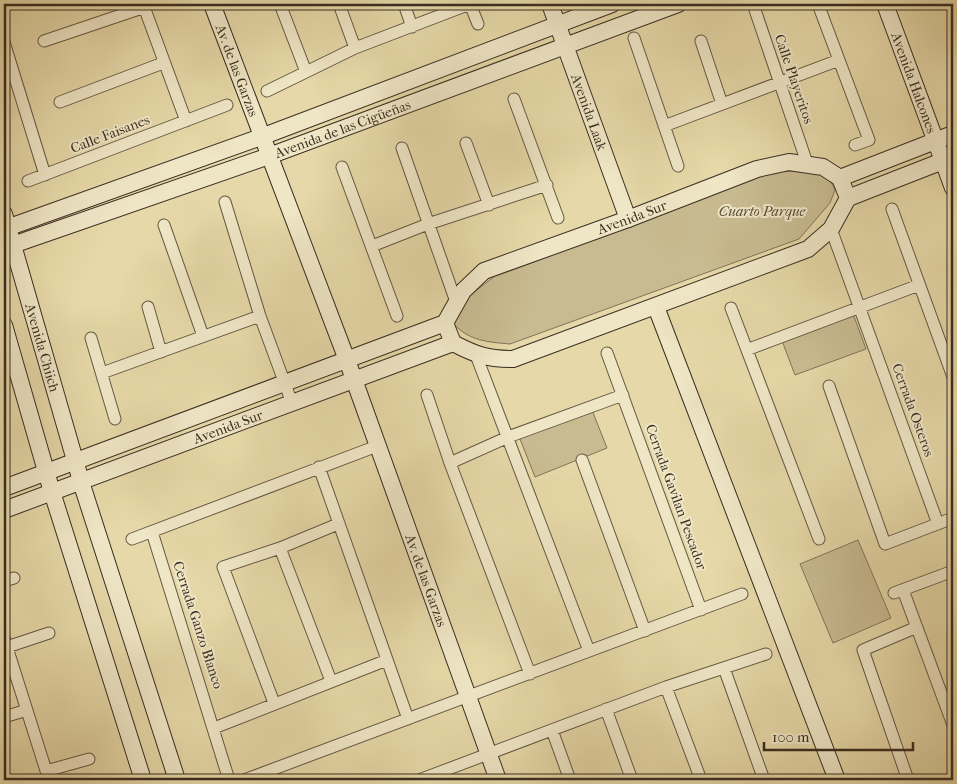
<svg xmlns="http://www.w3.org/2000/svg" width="957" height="784" font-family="'IM FELL French Canon',serif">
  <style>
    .green { fill: #c9bb91; stroke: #817459 }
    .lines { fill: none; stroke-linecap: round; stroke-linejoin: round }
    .street-casing { stroke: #645843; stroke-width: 13 }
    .secondary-casing { stroke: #392d21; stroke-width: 18 }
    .street { stroke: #efe6c6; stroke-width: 11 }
    .secondary { stroke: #efe6c6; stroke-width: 16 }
    .labels { text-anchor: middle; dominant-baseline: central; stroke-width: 4; stroke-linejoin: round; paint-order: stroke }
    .street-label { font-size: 14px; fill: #392d21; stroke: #efe6c6 }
    .park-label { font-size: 14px; font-style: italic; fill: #564937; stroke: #efe6c6 }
  </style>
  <rect width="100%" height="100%" fill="#e6d8a8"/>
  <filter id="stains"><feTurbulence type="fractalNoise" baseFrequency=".004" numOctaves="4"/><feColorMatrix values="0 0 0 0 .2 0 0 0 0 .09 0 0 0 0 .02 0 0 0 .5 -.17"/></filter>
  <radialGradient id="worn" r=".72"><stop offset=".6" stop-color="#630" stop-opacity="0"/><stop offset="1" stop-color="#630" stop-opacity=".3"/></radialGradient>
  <path class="green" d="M802 171C820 173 827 172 835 190L830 203 799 239 510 344C488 342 469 341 454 324L464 300 500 272 757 172Z
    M852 311 866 349 795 375 781 338Z
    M590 405 607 448 535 477 518 434Z
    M858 540 891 618 833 643 800 564Z"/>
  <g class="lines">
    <g class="street-casing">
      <path id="street" d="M143 4 186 121
        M280 4 306 72 355 48 470 4
        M339 4 355 48
        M404 4 412 27
        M470 4 478 24
        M753 4 807 163
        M818 4 869 140 855 145
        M952 4 953 7
        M634 38 678 166
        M44 41 145 7
        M701 41 722 104
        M4 42 45 175
        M267 91 306 72
        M514 99 558 218
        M60 102 163 63
        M664 126 839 60
        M466 143 489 205
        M402 148 456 302
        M342 167 397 316
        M28 181 227 105
        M225 202 260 316 292 403
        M892 209 953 377
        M164 225 203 336
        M831 229 938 524
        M372 246 428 224 547 185
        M148 307 161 352
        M731 308 819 539
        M91 338 115 419
        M749 349 919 285
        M607 353 701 610
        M476 355 589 651
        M102 373 260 316
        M829 386 885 544 953 518
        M427 395 450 463 530 674
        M582 460 645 631
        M450 463 508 437 623 395
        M319 467 408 719
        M152 532 229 780
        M132 539 377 446
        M280 548 331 681
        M4 581 14 578
        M903 590 953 725
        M894 593 953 571
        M4 638 49 780
        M7 647 49 633
        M724 668 764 780
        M666 687 701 780
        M274 703 223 567 280 548 338 524
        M606 709 632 780
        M4 717 27 710
        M214 728 387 660
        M552 730 570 780
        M46 771 89 759
        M244 780 742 594
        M419 780 666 687 766 654
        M908 780 863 650 917 627"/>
    </g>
    <g class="secondary-casing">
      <g id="secondary">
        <path id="s1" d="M212 4 347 360 498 780"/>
        <path id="s2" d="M550 4 628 219"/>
        <path id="s3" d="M885 4 953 188"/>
        <path d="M840 178 953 134"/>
        <path id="s4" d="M4 214 83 488 177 780"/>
        <path d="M4 229 261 137 612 4"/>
        <path id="s5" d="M4 248 269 156 678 4"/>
        <path d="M656 307 837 780"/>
        <path d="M445 323 453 343C476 355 487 359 513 359L808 249 831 229 848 198 953 157"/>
        <path d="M4 325 52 492 143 780"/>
        <path id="s6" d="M4 488 445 323 463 291 484 271 628 219 757 169 789 162 823 167 840 178 848 198"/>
        <path id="s7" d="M4 510 453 343"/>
      </g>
    </g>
    <use href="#street" class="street"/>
    <use href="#secondary" class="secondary"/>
  </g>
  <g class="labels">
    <g class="street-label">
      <text stroke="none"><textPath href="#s1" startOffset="71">Av. de las Garzas</textPath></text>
      <text transform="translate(794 79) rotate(71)">Calle Playeritos</text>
      <text stroke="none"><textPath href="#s3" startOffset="84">Avenida Halcones</textPath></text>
      <text stroke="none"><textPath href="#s2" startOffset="115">Avenida Laak</textPath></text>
      <text stroke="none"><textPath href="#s5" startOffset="359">Avenida de las Cigüeñas</textPath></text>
      <text transform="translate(110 134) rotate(-21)">Calle Faisanes</text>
      <text stroke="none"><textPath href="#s6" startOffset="694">Avenida Sur</textPath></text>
      <text stroke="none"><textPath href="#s4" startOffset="139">Avenida Chiich</textPath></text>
      <text transform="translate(913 410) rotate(70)">Cerrada Osteros</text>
      <text stroke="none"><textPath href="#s7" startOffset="239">Avenida Sur</textPath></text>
      <text transform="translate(676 497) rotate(70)">Cerrada Gavilan Pescador</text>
      <text stroke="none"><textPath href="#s1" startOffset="615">Av. de las Garzas</textPath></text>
      <text transform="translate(198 625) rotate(72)">Cerrada Ganzo Blanco</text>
    </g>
    <g class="park-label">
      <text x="762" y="211">Cuarto Parque</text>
    </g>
  </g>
  <rect width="957" height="784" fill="none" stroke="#e6d8a8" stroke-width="20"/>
  <rect x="5" y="5" width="947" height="774" fill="none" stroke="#392d21" stroke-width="2.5"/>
  <rect x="10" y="10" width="937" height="764" fill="none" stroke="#392d21"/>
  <path d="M764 742v8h149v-8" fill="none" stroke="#392d21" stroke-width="2.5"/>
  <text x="772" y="742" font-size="15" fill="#392d21" stroke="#efe6c6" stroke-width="4" paint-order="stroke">100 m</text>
  <rect width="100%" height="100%" filter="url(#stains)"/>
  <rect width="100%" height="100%" fill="url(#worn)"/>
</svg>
